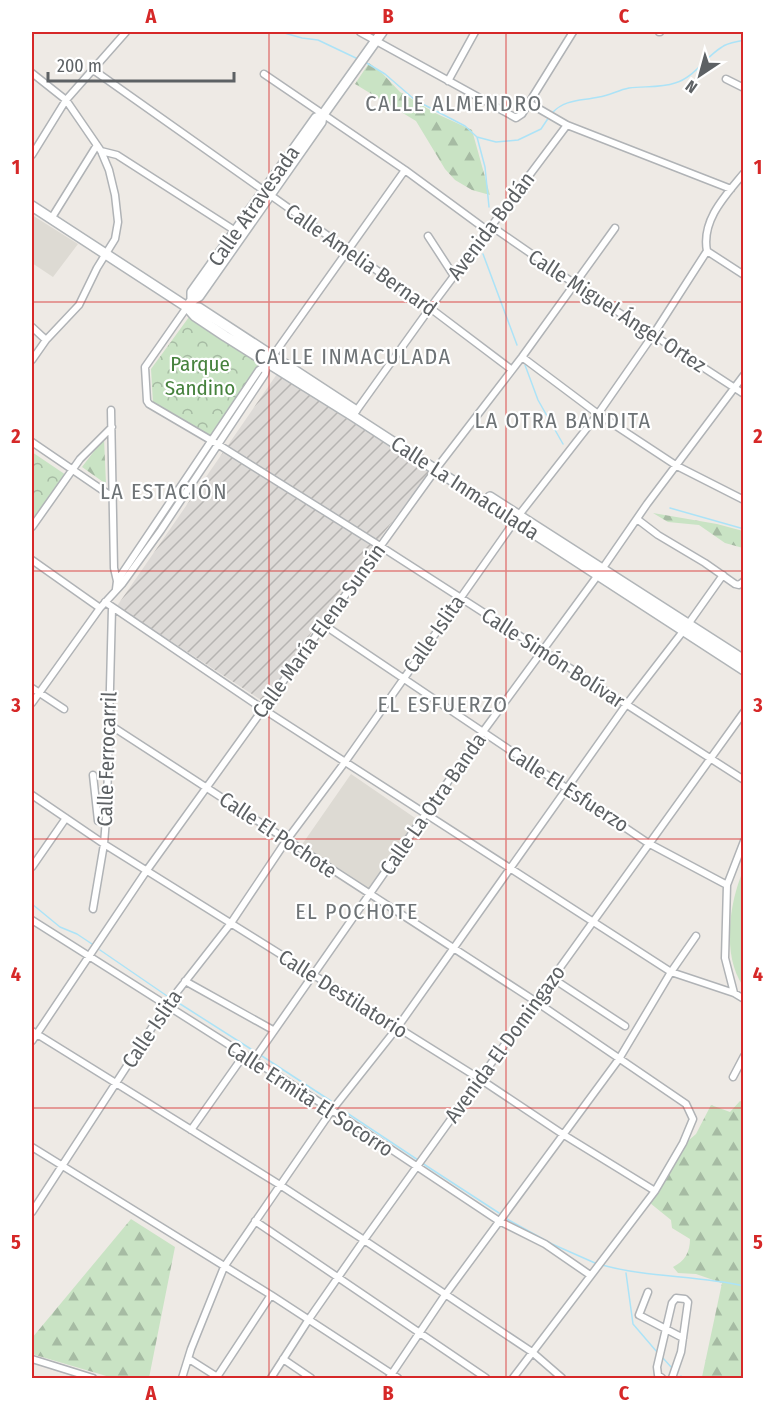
<svg xmlns="http://www.w3.org/2000/svg" width="775" height="1410" font-family="'Fira Sans Condensed',sans-serif">
  <style>
    .industrial { fill: url(#industrial-furrows) }
    .education { fill: #dddad3 }
    .forest { fill: url(#forest-firs) }
    .park { fill: url(#park-crowns) }
    .garden { fill: #c9e3c4 }
    .lines { fill: none; stroke-linecap: round; stroke-linejoin: round }
    .stream { stroke: #ace3f7; stroke-width: 1.5 }
    .street-casing { stroke: #b0b3b6; stroke-width: 9 }
    .secondary-casing { stroke: #b1b5b8; stroke-width: 12 }
    .street { stroke: #fff; stroke-width: 6 }
    .secondary { stroke: #fff; stroke-width: 9 }
    .grid { fill: none; stroke: #d62828; stroke-width: 1.5; stroke-opacity: 0.55 }
    .labels { text-anchor: middle; dominant-baseline: central; stroke-width: 4.5; stroke-linejoin: round; paint-order: stroke }
    .street-label { font-size: 21px; fill: #5d6164; stroke: #fff }
    .park-label { font-size: 21px; fill: #46823d; stroke: #fff }
    .neighbourhood-label { font-size: 22px; letter-spacing: 1.5px; fill: #6e7376; stroke: #fff }
    .neatline { fill: none; stroke: #d62828; stroke-width: 2 }
    .grid-label { font-size: 20px; text-anchor: middle; font-weight: bold; fill: #d62828 }
  </style>
  <defs>
    <pattern id="industrial-furrows" width="10" height="10" patternUnits="userSpaceOnUse" patternTransform="scale(1.5)"><rect width="10" height="10" fill="#dddad7"/><path d="M-1 1l2-2M0 10L10 0M9 11l2-2" fill="none" stroke="#b6b4b2"/></pattern>
    <pattern id="forest-firs" width="22" height="20" patternUnits="userSpaceOnUse" patternTransform="scale(1.5)"><rect width="22" height="20" fill="#c9e3c4"/><path d="M5 1l3.5 6h-7zM16 11l3.5 6h-7z" fill="#a6bba3"/></pattern>
    <pattern id="park-crowns" width="20" height="18" patternUnits="userSpaceOnUse" patternTransform="scale(1.5)"><rect width="20" height="18" fill="#c9e3c4"/><path d="M2 6a3 3 0 1 1 6 0M12 15a3 3 0 1 1 6 0" fill="none" stroke="#a6bba3"/></pattern>
  </defs>
  <rect width="100%" height="100%" fill="#eeeae5"/>
  <path class="industrial" d="M277 374 430 472 345 584 264 702 117 606Z"/>
  <path class="education" d="M32 215 78 244 53 277 32 263Z
    M351 774 418 820 367 891 301 846Z"/>
  <path class="forest" d="M369 63 383 74 400 92 435 113 472 130 490 195 472 190 455 180 445 169 416 121 355 84Z
    M104 438 106 484 82 467Z
    M653 513 717 524 743 531V548L725 543 699 525 668 522Z
    M740 1101 743 1102V1378H700L702 1377 722 1283 696 1274 678 1273 673 1267C685 1261 690 1252 690 1239L672 1228 671 1220 650 1203 682 1146 696 1134 711 1105 730 1112Z
    M131 1219 175 1247 149 1378H113L32 1354V1338Z"/>
  <path class="park" d="M189 317 262 363 212 437 153 403 151 369Z
    M32 452 66 475 32 525Z"/>
  <path class="garden" d="M743 871H744L743 986C722 956 729 903 743 871Z"/>
  <g class="lines">
    <path class="stream" d="M281 32 302 38 318 40 358 59
      M365 62 385 74 415 100 465 126 477 137 496 142 518 140 541 129 549 117
      M552 113C565 99 581 101 599 97 609 96 618 90 629 88 644 86 661 88 675 83 694 78 705 57 722 47 727 43 737 42 744 40
      M477 137 485 167 489 207
      M483 254 517 345
      M525 365 538 400 563 444
      M670 508 744 529
      M32 904 60 927 77 934 92 944
      M100 950 170 998
      M174 1000 254 1051
      M262 1056 331 1101
      M344 1111 418 1160
      M422 1163 499 1213
      M507 1219 552 1244 595 1263
      M602 1265C649 1278 697 1275 744 1286
      M626 1273 633 1324 657 1352
      M662 1357 672 1368
      M681 1376 684 1378"/>
    <g class="street-casing">
      <path id="street" d="M360 32 516 118 522 114 573 32
        M659 32H660
        M92 69 430 308 512 370
        M32 73 66 100 101 151 109 170 115 195 118 222 115 239 97 268 79 305 46 340 32 360
        M264 74 405 170 488 231
        M726 79 744 88
        M448 81 475 32
        M529 103 567 125 731 189
        M101 151 117 155 237 232
        M32 155 66 100 126 32
        M51 219 97 145
        M491 226 575 284 744 394
        M428 236 454 276
        M707 251 744 275
        M187 307 145 367 147 401 149 404 219 445 380 546 744 780
        M32 327 46 340
        M522 357 598 414 677 466 744 500
        M111 410 114 568 117 581
        M354 414 430 308 567 125
        M32 442 111 496
        M637 519 658 535 705 563 735 584 739 585 744 581
        M32 527 80 459 112 427
        M32 560 100 608
        M116 589 117 581 259 370 267 365
        M105 602 263 709 671 972 734 993 744 999
        M324 625 648 843 727 885
        M32 688 64 709
        M32 703 100 608 122 584 161 530 265 374 267 365 272 357 405 170
        M110 725 535 1001 686 1104 693 1119 683 1143 655 1191 513 1378
        M93 775 98 821
        M32 795 104 844 480 1079 564 1135 655 1191
        M32 867 66 818
        M93 909 104 844 107 806 112 608
        M32 920 332 1110 499 1221 545 1244 590 1275
        M552 978 625 1026
        M185 981 273 1030
        M734 993 725 958 727 885 744 841
        M32 1031 280 1185 364 1240 532 1352 562 1378
        M32 1041 147 870 439 465 522 357 615 228
        M253 1061 482 733 598 575 647 504 744 375
        M733 1077 744 1056
        M191 1130 244 1055
        M32 1147 271 1295 398 1378
        M32 1212 166 1006 231 923 286 841 345 762 519 515 598 414 653 335 707 251C701 220 726 195 744 173
        M255 1221 486 1378
        M648 1292 639 1315 683 1338
        M32 1359 93 1378
        M189 1359 219 1378
        M283 1359 311 1378
        M217 1377 271 1295
        M182 1378 191 1349 224 1267 332 1110 397 1028 626 705 684 630 723 575
        M271 1378 309 1319 364 1240 744 712
        M389 1378 445 1295 619 1059 671 972 696 936
        M662 1378 658 1375 657 1367 672 1303 676 1298 685 1299 688 1302 681 1352 672 1378"/>
    </g>
    <g class="secondary-casing">
      <path id="secondary" d="M32 206 187 307 195 316 225 336 353 416 744 670
        M192 300V292L316 118 322 116
        M187 307 199 308 355 410
        M187 307 192 300 199 296 321 122 322 116 382 32
        M490 497 744 660"/>
    </g>
    <use href="#street" class="street"/>
    <use href="#secondary" class="secondary"/>
  </g>
  <path class="grid" d="M269 32V1378M506 32V1378M32 302H744M32 571H744M32 839H744M32 1108H744"/>
  <g class="labels">
    <g class="street-label">
      <text transform="translate(254 206) rotate(-55)">Calle Atravesada</text>
      <text transform="translate(491 226) rotate(-53)">Avenida Bodán</text>
      <text transform="translate(361 260) rotate(35)">Calle Amelia Bernard</text>
      <text transform="translate(617 311) rotate(33)">Calle Miguel Ángel Ortez</text>
      <text transform="translate(465 488) rotate(33)">Calle La Inmaculada</text>
      <text transform="translate(319 631) rotate(-54)">Calle María Elena Sunsín</text>
      <text transform="translate(434 634) rotate(-55)">Calle Islita</text>
      <text transform="translate(553 658) rotate(33)">Calle Simón Bolívar</text>
      <text transform="translate(107 759) rotate(-88)">Calle Ferrocarril</text>
      <text transform="translate(568 789) rotate(33)">Calle El Esfuerzo</text>
      <text transform="translate(433 804) rotate(-55)">Calle La Otra Banda</text>
      <text transform="translate(278 835) rotate(34)">Calle El Pochote</text>
      <text transform="translate(343 994) rotate(32)">Calle Destilatorio</text>
      <text transform="translate(152 1029) rotate(-56)">Calle Islita</text>
      <text transform="translate(505 1044) rotate(-54)">Avenida El Domingazo</text>
      <text transform="translate(310 1099) rotate(33)">Calle Ermita El Socorro</text>
    </g>
    <g class="park-label">
      <text x="200" y="364">Parque<tspan x="200" dy="24">Sandino</tspan></text>
    </g>
    <g class="neighbourhood-label">
      <text x="454" y="103">CALLE ALMENDRO</text>
      <text x="353" y="356">CALLE INMACULADA</text>
      <text x="563" y="420">LA OTRA BANDITA</text>
      <text x="164" y="491">LA ESTACIÓN</text>
      <text x="443" y="704">EL ESFUERZO</text>
      <text x="357" y="911">EL POCHOTE</text>
    </g>
  </g>
  <rect width="775" height="1410" fill="none" stroke="#ffffff" stroke-width="66"/>
  <g transform="translate(700 75) rotate(216)" stroke="#ffffff" stroke-width="4.5" paint-order="stroke">
  <path d="M0-4.5L10 22L0 15L-10 22Z" fill="#5d6164"/>
  <text y="-9" font-size="16" font-weight="bold" text-anchor="middle" fill="#5d6164">N</text>
  </g>
  <path d="M48 72v9h186v-9" fill="none" stroke="#5d6164" stroke-width="3"/>
  <text x="57" y="72" font-size="18" fill="#5d6164" stroke="#ffffff" stroke-width="4.5" paint-order="stroke">200 m</text>
  <rect x="33" y="33" width="709" height="1344" class="neatline"/>
  <g class="grid-label">
    <text x="151" y="23">A</text>
    <text x="388" y="23">B</text>
    <text x="624" y="23">C</text>
    <text x="16" y="174">1</text>
    <text x="758" y="174">1</text>
    <text x="16" y="443">2</text>
    <text x="758" y="443">2</text>
    <text x="16" y="712">3</text>
    <text x="758" y="712">3</text>
    <text x="16" y="981">4</text>
    <text x="758" y="981">4</text>
    <text x="16" y="1249">5</text>
    <text x="758" y="1249">5</text>
    <text x="151" y="1400">A</text>
    <text x="388" y="1400">B</text>
    <text x="624" y="1400">C</text>
  </g>
</svg>
